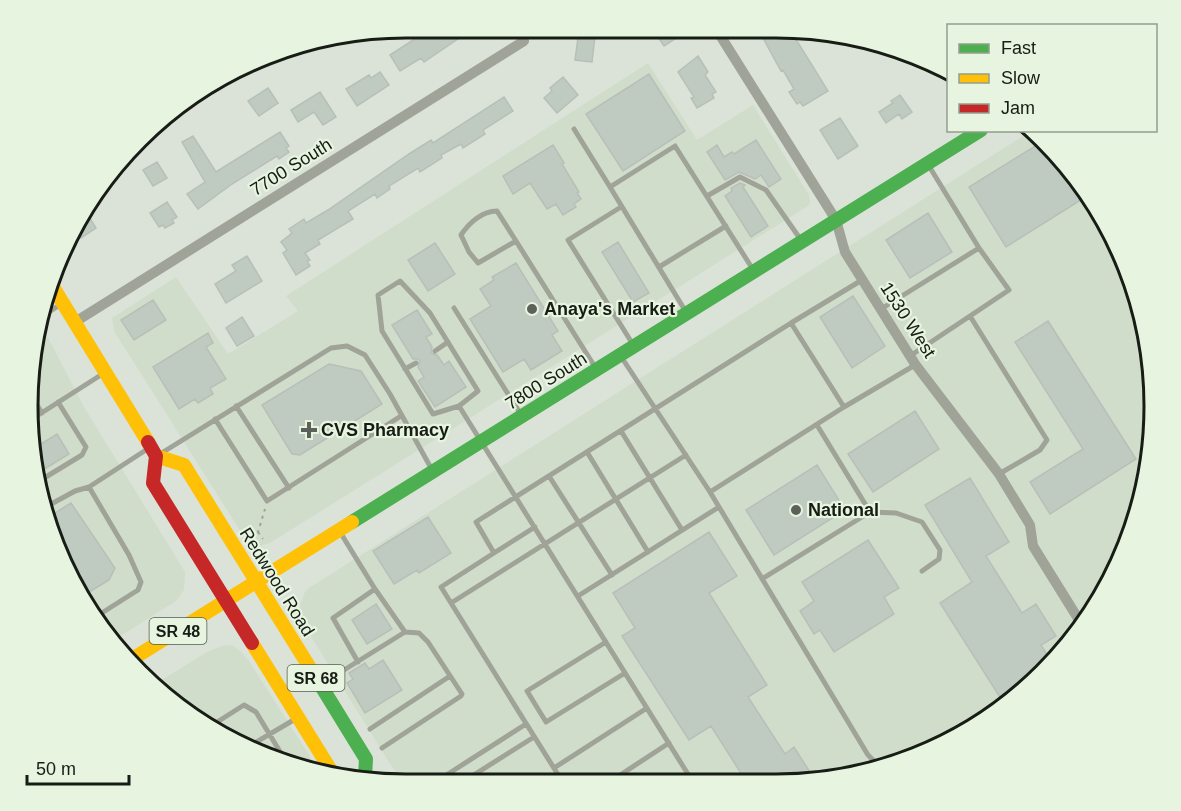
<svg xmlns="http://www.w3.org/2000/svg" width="1181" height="811" font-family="Arial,sans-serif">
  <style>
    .built { fill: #d1ddcb }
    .building { fill: #bfcbc1; stroke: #b8bfb8; stroke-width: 1.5 }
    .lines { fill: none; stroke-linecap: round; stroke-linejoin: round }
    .path { stroke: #a0a398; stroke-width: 2; stroke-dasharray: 3 4.5; stroke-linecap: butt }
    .lane { stroke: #a0a397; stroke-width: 5 }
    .street { stroke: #a0a397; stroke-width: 10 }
    .fast { stroke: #4caf50; stroke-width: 14 }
    .slow { stroke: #ffc107; stroke-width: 14 }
    .jam { stroke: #c62828; stroke-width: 14 }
    .poi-dot { fill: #5c6159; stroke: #e7f4e0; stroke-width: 2 }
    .labels { text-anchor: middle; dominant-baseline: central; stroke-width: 4.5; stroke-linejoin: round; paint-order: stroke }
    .shield { fill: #e7f4e0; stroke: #555d52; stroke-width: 1.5 }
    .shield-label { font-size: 16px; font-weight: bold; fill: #171c15 }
    .street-label { font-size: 18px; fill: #171c15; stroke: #e7f4e0 }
    .poi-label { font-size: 18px; font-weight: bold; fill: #171c15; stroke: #e7f4e0; text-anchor: start }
    .rim { fill: none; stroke: #171c15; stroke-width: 3 }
  </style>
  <rect width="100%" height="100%" fill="#dbe2d8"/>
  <path class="built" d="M648 63 697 140 753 105 809 195 810 202 808 206 270 543 260 546 246 540 114 331 112 318 176 277 228 354 298 311 286 296Z
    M1031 131 1043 138 1125 261 1154 406 1125 551 1043 673 943 745 849 777 402 783 302 622 300 605 305 592 309 588Z
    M40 322 84 407 185 572 184 590 176 601 114 640 66 573 34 479 30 356Z
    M232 645 240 651 249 661 316 766 260 755 155 684 207 652 222 646Z"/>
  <path class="building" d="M433 27 457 28 462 36 424 62 421 58 400 71 390 55Z
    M579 30H593L592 36H595L592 62 575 60Z
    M654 31H667L686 32 664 46Z
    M771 33H792L828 91 803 106 800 102 797 104 789 92 794 89 783 70 781 71 763 38Z
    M698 56 708 72 705 75 716 92 712 94 714 98 697 108 691 98 694 97 678 72Z
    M380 72 389 85 357 106 346 89 369 75 371 78Z
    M649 74 685 131 623 171 586 114Z
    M563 77 578 95 557 113 544 98 552 91 550 88Z
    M268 88 278 103 259 116 248 101Z
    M320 92 336 117 323 125 314 112 298 122 291 110Z
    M900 95 912 112 902 119 899 114 886 123 879 112 893 103 891 101Z
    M504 97 513 111 483 130 485 134 463 148 461 144 441 155 442 158 420 172 418 168 389 186 390 189 377 198 375 194 348 211 353 219 318 240 320 244 305 253 310 260 307 261 310 266 296 275 283 253 287 250 281 242 292 233 289 229 304 219 306 223 328 210 409 154 431 140 433 143Z
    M840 118 858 146 838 159 820 130Z
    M280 132 289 146 286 148 289 152 279 159 277 156 232 184 198 209 187 194 205 182 182 142 193 136 216 172Z
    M756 140 781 179 769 187 761 175 755 179 739 172 725 180 707 152 717 145 724 157 732 152 734 154Z
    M1045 140 1084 198 1006 247 969 187Z
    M553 145 564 163 562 164 579 192 577 193 581 199 574 204 576 207 563 215 556 204 547 209 530 183 513 194 503 176Z
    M157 162 167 178 153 186 143 170Z
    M740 183 745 185 743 187 768 226 751 237 725 196 732 191 731 188Z
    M167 202 177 217 172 220 174 223 165 228 163 225 159 227 150 213Z
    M86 212 96 228 81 238 75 229Z
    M928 213 952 252 910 278 886 240Z
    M618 242 649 293 633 302 602 252Z
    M435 243 455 274 428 291 408 260Z
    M247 256 262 281 226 303 215 284 236 271 232 265Z
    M516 263 558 331 552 335 562 351 531 370 524 359 503 372 470 319 491 306 480 289 494 280 492 277Z
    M853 296 885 346 852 368 820 317Z
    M153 300 166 320 134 340 121 320Z
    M417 310 432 334 426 337 432 347 431 353 437 355 444 365 449 361 466 387 435 407 418 381 424 377 418 367 420 361 418 359H413L392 325Z
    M242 317 254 336 237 346 226 328Z
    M1048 321 1136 459 1050 514 1030 482 1083 449 1015 342Z
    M208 333 213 343 206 347 226 379 210 388 213 394 198 403 195 399 179 409 153 367Z
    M329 364 361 371 382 404 300 455 292 454 262 405Z
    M915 411 939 449 873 492 848 454Z
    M57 434 69 454 38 473 34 467 33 449Z
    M817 465 845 510 774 555 746 510Z
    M970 478 1009 542 986 556 1022 613 1036 604 1056 636 1041 645 1051 661 1043 673 1003 702 940 603 972 582 925 505Z
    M71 503 115 568 109 580 83 596 66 573 47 518Z
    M428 517 451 553 419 573 417 570 394 584 373 551Z
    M709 532 737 576 709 593 767 685 748 697 785 754 794 747 813 777 744 778 711 726 689 740 622 636 635 628 613 593Z
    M868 540 899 588 884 597 894 614 834 652 820 630 814 634 800 611 814 601 802 582Z
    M376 604 392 629 367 644 352 620Z
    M383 660 402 690 365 713 347 683 353 679 349 673 365 663 369 669Z"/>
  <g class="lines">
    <path class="path" d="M258 532 263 539
      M251 537 258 532 265 509"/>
    <path class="lane" d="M574 129 610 187
      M707 196 740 177 766 190 801 240
      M621 207 568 240 632 343
      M516 241 497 211C482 211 469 223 461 235L469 252 478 263 516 241 595 367
      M659 267 726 226
      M400 281 430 313 478 391 459 406 433 414 382 331 378 295Z
      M454 308 520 413
      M881 309 979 248 929 166
      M686 312 610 187 675 146 752 268
      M970 316 1047 440 1040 450 999 474
      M40 318 61 304
      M791 323 862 280
      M435 351 448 342
      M910 356 1009 290 979 248
      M622 358 710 492
      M405 369 416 363
      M32 397 42 413
      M236 406 289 488
      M459 406 691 779
      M844 407 915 365
      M32 419 104 373
      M215 419 267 501 401 416
      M621 431 682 530
      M587 452 648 552
      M160 454 331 348 347 346 365 355 390 394 431 468
      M549 476 612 575
      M36 483 82 455 86 447 58 402
      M89 487 129 555 141 582 138 590 97 616
      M719 507 868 755 879 766
      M44 508 75 491 89 487 149 448
      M870 512 896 513 922 522 940 550 939 559 922 571
      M494 553 535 527
      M762 579 870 512 817 425
      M451 603 441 587 494 553 476 522 791 323 844 407 710 492 719 507 578 596
      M606 642 527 691 546 722 625 673
      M358 662 333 618 375 589
      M336 675 405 632 375 589 340 532
      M214 724 244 705 256 712 285 760
      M370 729 450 676
      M248 747 297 718
      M382 748 461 696 462 694 428 642 419 633 405 632
      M554 768 647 708
      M562 781 451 603 686 455
      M611 781 669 743
      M442 783 448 774 526 724
      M461 783 534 737"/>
    <path class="street" d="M718 32 836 220 845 252 915 364 999 474 1030 525 1033 546 1079 620
      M75 322 524 41 520 29"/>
    <path class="fast" d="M352 522 981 130
      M315 676 366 759 365 776"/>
    <path class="slow" d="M50 282 148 442
      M156 456 184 465 315 676
      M252 643 330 769
      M129 661 352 522"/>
    <path class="jam" d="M148 442 156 456 153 483 252 643"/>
  </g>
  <g class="poi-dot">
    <circle cx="532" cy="309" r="6"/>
    <path d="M306 421h6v6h6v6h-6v6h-6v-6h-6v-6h6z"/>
    <circle cx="796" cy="510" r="6"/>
  </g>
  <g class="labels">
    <g class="shield">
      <rect x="149.5" y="618" width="57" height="26" rx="4.5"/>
      <rect x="287.5" y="665" width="57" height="26" rx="4.5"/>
    </g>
    <g class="shield-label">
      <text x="178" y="631">SR 48</text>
      <text x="316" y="678">SR 68</text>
    </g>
    <g class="street-label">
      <text transform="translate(291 167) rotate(-32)">7700 South</text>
      <text transform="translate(908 320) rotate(57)">1530 West</text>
      <text transform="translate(546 381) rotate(-32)">7800 South</text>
      <text transform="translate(277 582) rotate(58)">Redwood Road</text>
    </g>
    <g class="poi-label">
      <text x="544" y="309">Anaya's Market</text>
      <text x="321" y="430">CVS Pharmacy</text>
      <text x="808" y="510">National</text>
    </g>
  </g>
  <path d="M0 0H1181V811H0ZM406 38H776A368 368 0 0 1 1144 406V406A368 368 0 0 1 776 774H406A368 368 0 0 1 38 406V406A368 368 0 0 1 406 38Z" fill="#e7f4e0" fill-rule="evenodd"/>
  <path class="rim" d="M406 38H776A368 368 0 0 1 1144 406V406A368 368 0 0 1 776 774H406A368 368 0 0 1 38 406V406A368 368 0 0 1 406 38Z"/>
  <rect x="947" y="24" width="210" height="108" fill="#e7f4e0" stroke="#949e8f" stroke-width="1.5"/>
  <rect x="959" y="44" width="30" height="9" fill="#4caf50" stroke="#949e8f" stroke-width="1.5"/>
  <text x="1001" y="54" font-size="18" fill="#171c15">Fast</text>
  <rect x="959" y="74" width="30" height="9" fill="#ffc107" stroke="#949e8f" stroke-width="1.5"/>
  <text x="1001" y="84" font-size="18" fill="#171c15">Slow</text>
  <rect x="959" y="104" width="30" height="9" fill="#c62828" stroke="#949e8f" stroke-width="1.5"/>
  <text x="1001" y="114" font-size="18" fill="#171c15">Jam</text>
  <path d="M27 775v9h102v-9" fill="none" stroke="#171c15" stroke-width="3"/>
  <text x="36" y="775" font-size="18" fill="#171c15" stroke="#e7f4e0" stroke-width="4.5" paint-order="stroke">50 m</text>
</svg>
